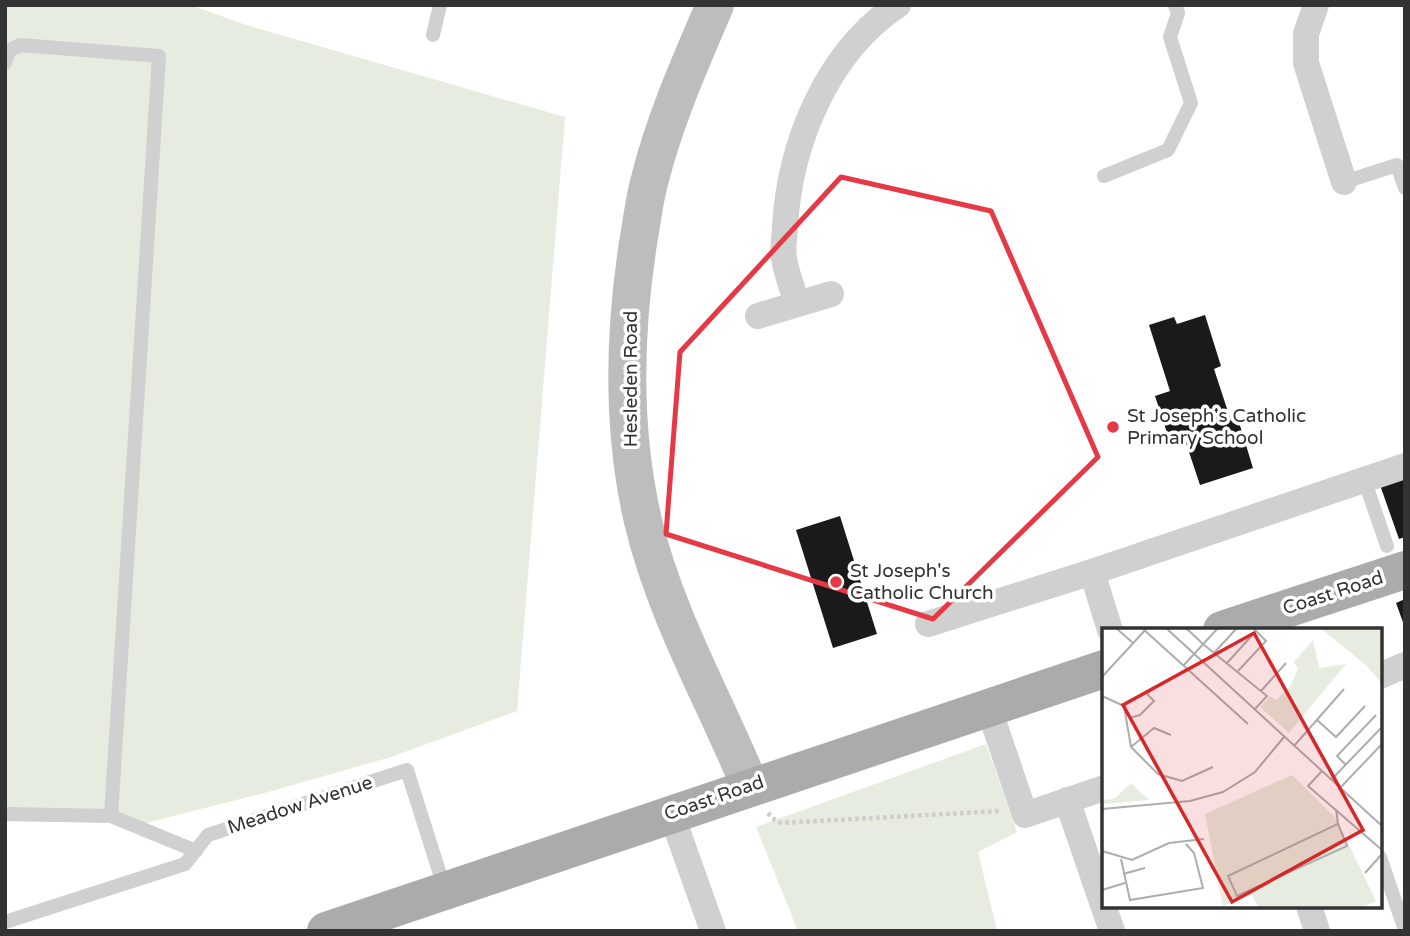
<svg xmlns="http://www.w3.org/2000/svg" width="1410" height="936" font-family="'Varela Round',sans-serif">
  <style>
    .green { fill: #e6ecdf }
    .building { fill: #1a1a1a }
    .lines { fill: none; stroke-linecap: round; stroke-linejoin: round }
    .path { stroke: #cdcdcd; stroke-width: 4.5; stroke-dasharray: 3.5 3.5; stroke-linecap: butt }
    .service { stroke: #d0d0d0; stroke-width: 14 }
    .minor { stroke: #d0d0d0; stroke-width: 26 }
    .secondary { stroke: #bdbdbd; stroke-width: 38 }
    .primary { stroke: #ababab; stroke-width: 38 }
    .marked { fill: none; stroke: #e63946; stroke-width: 5; stroke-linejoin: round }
    .poi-dot { fill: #e63946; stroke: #fff; stroke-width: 2.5 }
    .labels { text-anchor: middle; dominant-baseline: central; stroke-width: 7; stroke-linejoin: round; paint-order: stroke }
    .street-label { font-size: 19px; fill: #333; stroke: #fff }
    .poi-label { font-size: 19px; fill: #333; stroke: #fff; text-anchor: start }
    .inset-road { fill: none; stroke: #adadad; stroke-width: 2 }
    .view { fill: #d62828; fill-opacity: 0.15; stroke: #d62828; stroke-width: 3.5 }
    .inset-edge { fill: none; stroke: #333; stroke-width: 3.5 }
  </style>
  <rect width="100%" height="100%" fill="#fff"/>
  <path class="green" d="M5 5H191L246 25 565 117 517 711 391 757 268 792 146 823 5 821Z
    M986 744 1017 832 978 852 997 931H798L756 827Z"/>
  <path class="building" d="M1205 315 1221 366 1214 369 1231 421 1238 419 1253 468 1200 485 1182 431 1168 436 1155 396 1170 391 1149 325 1174 317 1177 324Z
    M1405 476V537L1399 539 1380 485Z
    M840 516 877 634 833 648 796 530Z
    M1405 599V625H1404L1396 603Z"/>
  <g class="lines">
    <path class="path" d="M768 813 772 818 781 823 1000 811"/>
    <path class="service" d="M433 35 440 5
      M5 63 9 51 20 45 159 56C143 310 125 563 111 816
      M1104 176 1168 150 1191 103 1170 37 1178 13 1175 5
      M1344 182 1397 165 1405 188
      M1364 479 1387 546
      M5 814 111 816 196 851
      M1380 857 1405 930
      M5 922 185 864 208 835 407 770 445 890"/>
    <path class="minor" d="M1316 5 1306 34V63L1344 182
      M797 304C793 289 786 273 784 258 782 248 785 236 785 226 790 143 827 52 898 5
      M758 316 831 294
      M1092 572 1110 630
      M928 624 1092 572 1405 466
      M1380 676 1405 665
      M988 706 1025 815 1104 788
      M1067 800 1112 931
      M671 813 713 931
      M1309 906 1317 931"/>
    <path class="secondary" d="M715 5C691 61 665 119 650 179 645 196 643 214 640 231 624 327 621 426 643 521 665 614 714 699 750 786"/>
    <path class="primary" d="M1222 630 1405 570
      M326 931 1104 669"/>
  </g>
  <path class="marked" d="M841 177 991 211 1098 457 933 619 666 534 680 352Z"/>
  <g class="poi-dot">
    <circle cx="1113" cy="427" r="7"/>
    <circle cx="836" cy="582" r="7"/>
  </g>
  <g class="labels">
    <g class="street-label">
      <text transform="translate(631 379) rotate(-90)">Hesleden Road</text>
      <text transform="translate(1333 593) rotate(-18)">Coast Road</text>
      <text transform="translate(714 798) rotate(-19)">Coast Road</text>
      <text transform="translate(300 805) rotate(-18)">Meadow Avenue</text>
    </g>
    <g class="poi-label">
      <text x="1127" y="416">St Joseph's Catholic<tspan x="1127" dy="22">Primary School</tspan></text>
      <text x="850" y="571">St Joseph's<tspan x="850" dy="22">Catholic Church</tspan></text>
    </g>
  </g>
  <g transform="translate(1102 628)">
    <rect width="280" height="280" fill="#fff"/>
    <path d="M218 0H280V56L265 38ZM211 12 217 40 244 36 187 105 158 79 168 68 174 72 188 59 196 41 192 34ZM190 147 234 190 274 273 259 280H157L150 267 121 278 103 186ZM29 155 47 172 0 176V172L12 171Z" fill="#e6ecdf"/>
    <path class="inset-road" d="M14 0 31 15M40 0 146 96M64 0 280 198M84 0 101 16M101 16 165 68 152 82M112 25 135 0M125 35 154 3M81 38 116 0M136 43 164 13 151 0M0 49 45 0M159 63 184 35M0 68 22 78 29 119 56 146 80 153 111 139M27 90 38 87 52 73 45 66 51 60M215 92 234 109 263 78M192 118 242 61M29 119 52 100 69 107M244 137 235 128 274 87M220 143 206 158 280 222M229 152 280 99M238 160 280 116M0 181 88 173 121 164 153 144 182 109M234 181 236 196 126 248 135 268 245 218 236 196M0 223 30 232 67 215 102 211M19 231 28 272 101 260 92 225 84 216M263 245 280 226M21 246 43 240M0 262 23 255"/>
    <path class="view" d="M152 5 261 202 130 274 21 77Z"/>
    <rect width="280" height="280" class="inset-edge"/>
  </g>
  <rect width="1410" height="936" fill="none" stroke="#333333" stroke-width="14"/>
</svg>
